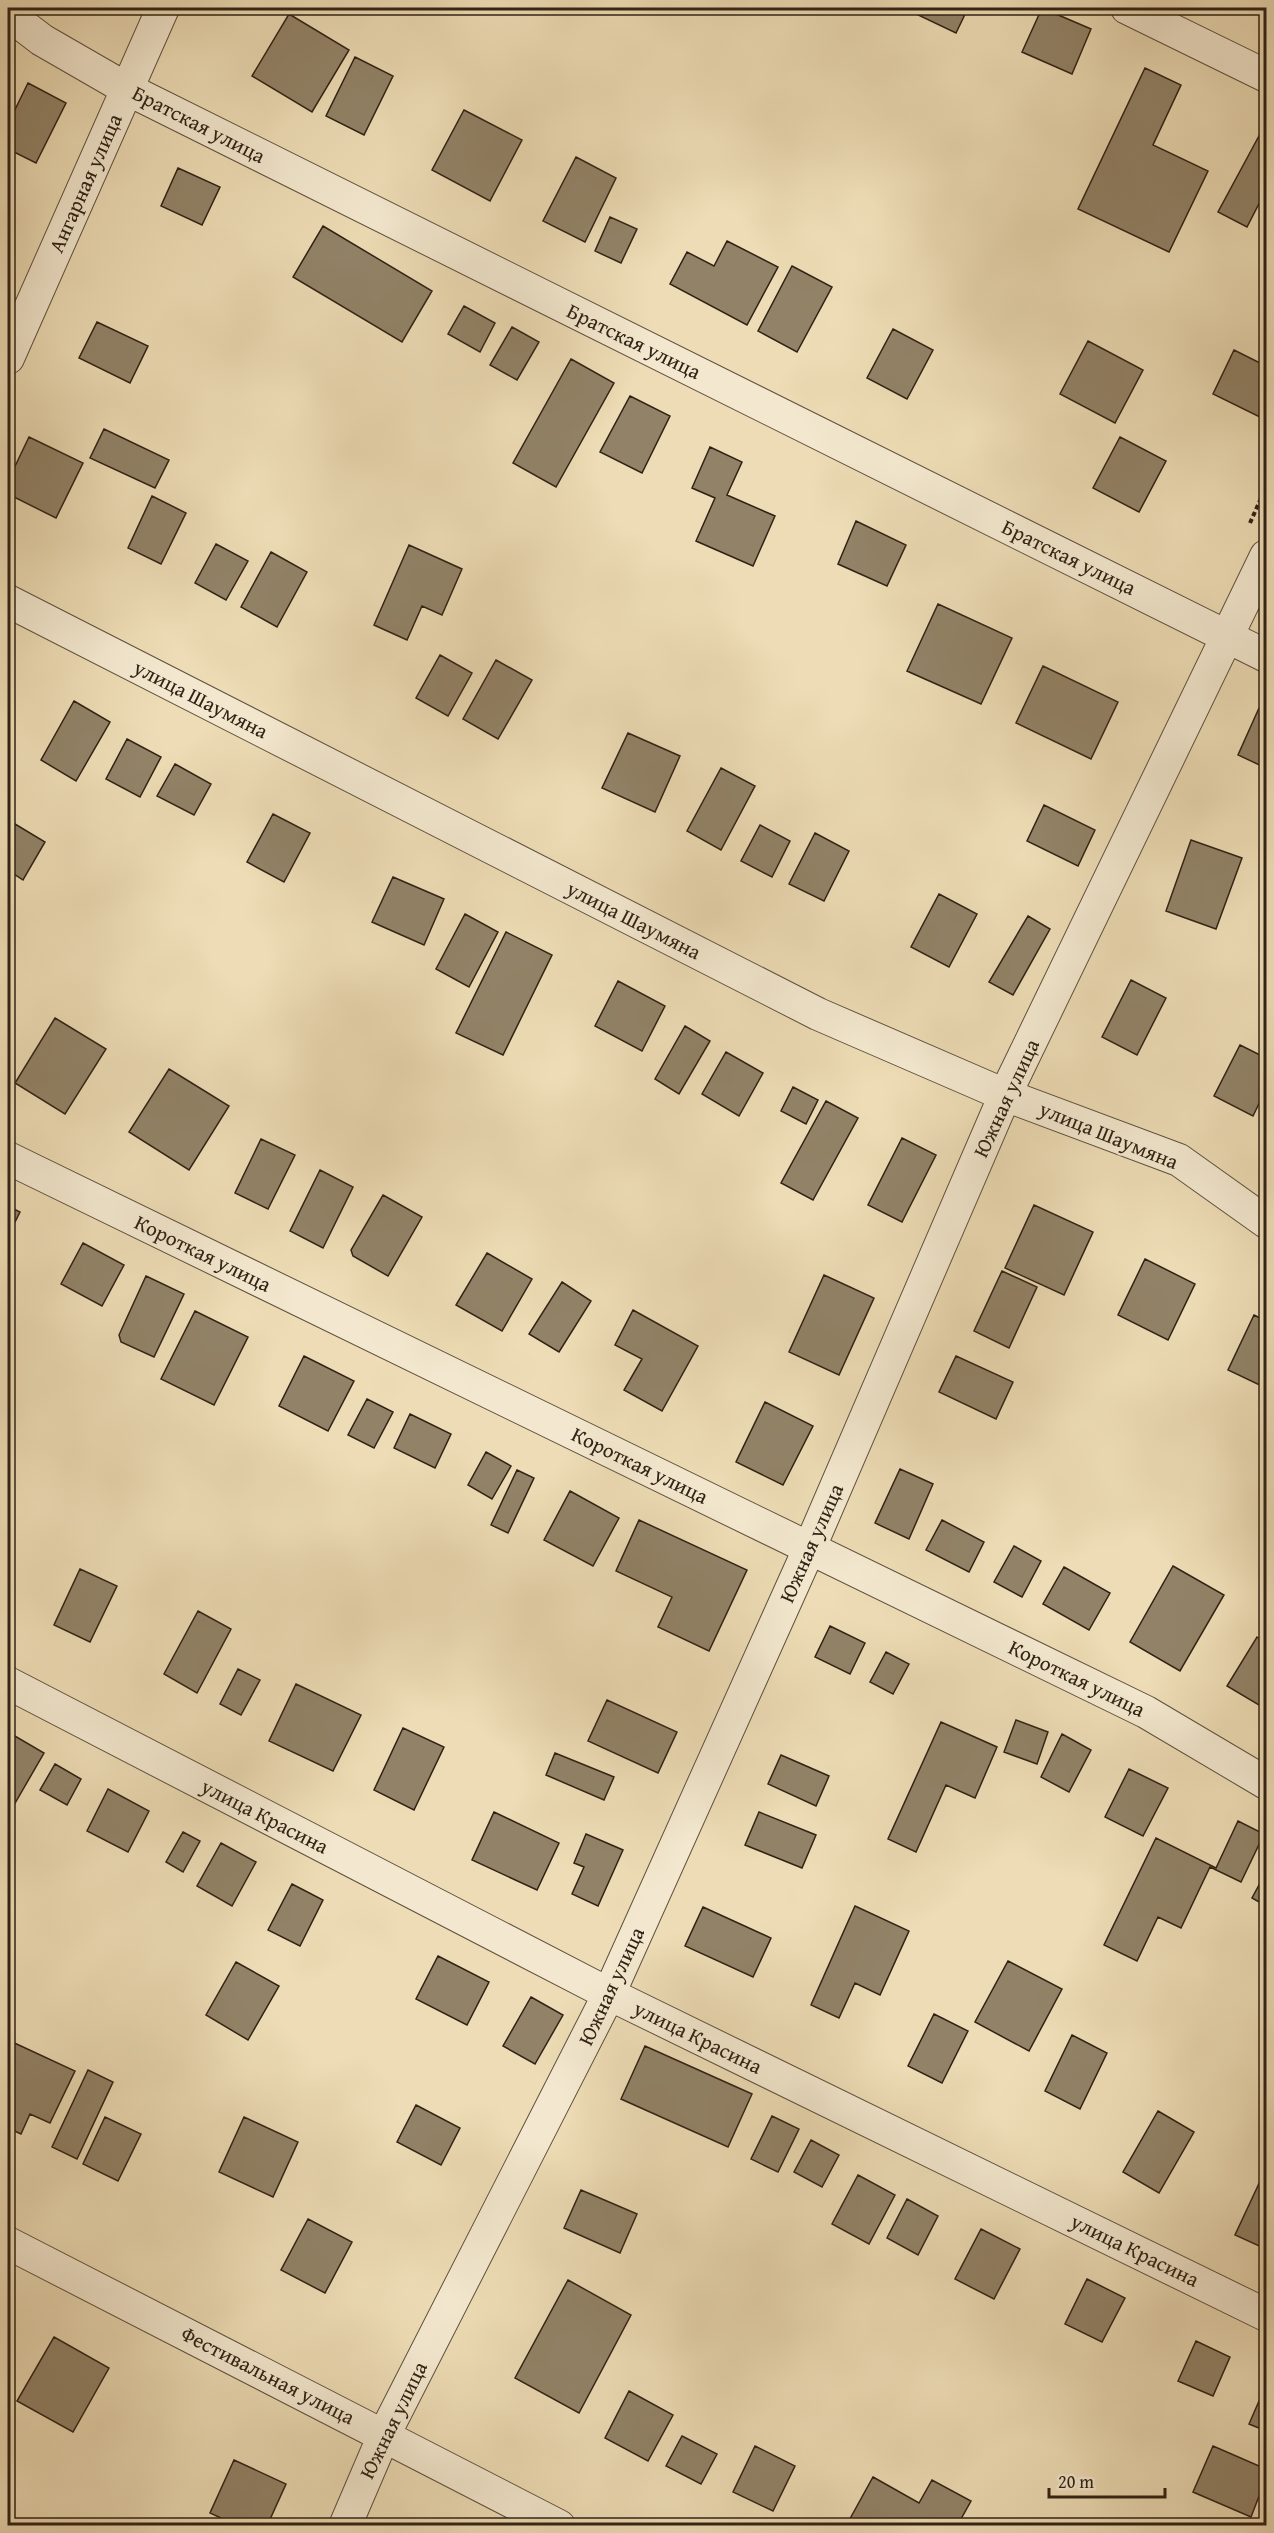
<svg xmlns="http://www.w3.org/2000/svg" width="1274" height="2533" font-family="'Gentium Book Plus',serif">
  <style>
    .building { fill: #928368; stroke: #302215; stroke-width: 1.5 }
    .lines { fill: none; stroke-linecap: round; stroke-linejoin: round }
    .minor-casing { stroke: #5f503d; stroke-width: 34 }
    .path { stroke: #302215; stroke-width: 4; stroke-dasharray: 4.5 3; stroke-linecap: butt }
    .minor { stroke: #f3e8cf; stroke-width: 32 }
    .labels { text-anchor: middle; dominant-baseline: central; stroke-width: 4.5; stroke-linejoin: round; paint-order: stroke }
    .street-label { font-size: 21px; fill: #302215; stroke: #f3e8cf }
  </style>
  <rect width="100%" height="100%" fill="#eddcb5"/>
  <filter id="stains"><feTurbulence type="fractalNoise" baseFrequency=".00333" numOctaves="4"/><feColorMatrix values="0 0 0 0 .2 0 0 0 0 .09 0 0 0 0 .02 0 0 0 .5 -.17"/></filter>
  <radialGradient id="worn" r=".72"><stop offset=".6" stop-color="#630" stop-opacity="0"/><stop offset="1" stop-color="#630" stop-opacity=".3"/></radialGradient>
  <path class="building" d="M919 8H968L956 33 916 14Z
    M1042 8 1091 29 1072 74 1022 52Z
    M289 14 349 50 312 112 252 76Z
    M355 57 393 76 364 135 326 116Z
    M1145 68 1181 85 1153 145 1208 171 1169 252 1078 209Z
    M28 83 66 103 36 163 8 149V124Z
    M464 110 522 140 490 201 432 170Z
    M1260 134 1266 138V190L1247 227 1218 212Z
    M576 157 616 178 585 242 543 221Z
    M178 168 220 187 202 225 161 206Z
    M610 217 637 229 621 263 595 251Z
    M323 226 432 291 402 342 293 277Z
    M727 241 778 267 747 325 670 284 687 252 714 266Z
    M792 266 832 287 797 352 758 331Z
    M464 306 495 323 480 352 448 334Z
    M97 322 148 346 130 383 79 358Z
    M512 327 539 342 517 380 490 365Z
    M893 329 933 350 907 399 867 378Z
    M1088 341 1143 370 1115 423 1060 394Z
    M1234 350 1266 366V420L1213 394Z
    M571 359 614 383 556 487 513 463Z
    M630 396 670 416 642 473 600 452Z
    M104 429 169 460 155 488 90 458Z
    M29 437 83 463 56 518 8 494V481Z
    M1120 437 1166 461 1139 512 1093 488Z
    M710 447 742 462 727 495 775 516 753 566 696 541 715 498 692 488Z
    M152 496 186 513 161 564 128 548Z
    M856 521 906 545 887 586 838 564Z
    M216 544 248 561 226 600 195 583Z
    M409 545 462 569 442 615 422 606 407 640 374 625Z
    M271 552 307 572 277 627 241 607Z
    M938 604 1012 638 981 704 907 671Z
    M440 655 472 673 448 716 416 698Z
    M496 660 532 680 498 739 463 719Z
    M1043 666 1118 702 1091 759 1016 723Z
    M74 701 110 722 76 781 41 760Z
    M1259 708 1266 712V768L1238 755Z
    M628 733 680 756 655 812 602 788Z
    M127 739 161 757 140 797 106 779Z
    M175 764 211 784 194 815 157 796Z
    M721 768 755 786 721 850 687 831Z
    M1044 805 1095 830 1078 866 1027 841Z
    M273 814 310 833 284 882 247 862Z
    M10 821 45 842 23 880 8 870V825Z
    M760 825 790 841 772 877 741 861Z
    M815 833 849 851 824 901 789 884Z
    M1191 840 1242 858 1216 929 1166 911Z
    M393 877 444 899 424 945 372 922Z
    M939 894 977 914 949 967 911 947Z
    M465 914 498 932 469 987 436 969Z
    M1028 916 1050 929 1013 995 989 982Z
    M506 932 552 955 503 1055 456 1033Z
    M1131 980 1166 998 1137 1055 1102 1037Z
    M618 981 665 1006 642 1051 595 1026Z
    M55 1018 106 1049 65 1114 15 1083Z
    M685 1026 710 1041 679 1094 655 1079Z
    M1240 1045 1266 1058V1089L1253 1116 1214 1096Z
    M726 1052 763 1073 739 1116 702 1094Z
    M169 1069 229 1106 189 1170 129 1132Z
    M793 1087 818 1100 806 1124 781 1111Z
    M826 1101 858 1118 813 1200 781 1183Z
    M902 1138 936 1155 902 1222 868 1205Z
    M261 1139 295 1155 268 1209 235 1193Z
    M320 1170 353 1187 323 1248 290 1231Z
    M383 1195 422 1217 388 1276 353 1256 351 1250Z
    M1034 1205 1093 1232 1064 1295 1005 1268Z
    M8 1206 20 1212 8 1236Z
    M83 1243 124 1265 102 1306 61 1284Z
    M487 1253 532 1279 502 1331 456 1305Z
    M1145 1259 1195 1284 1168 1340 1118 1315Z
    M1002 1271 1037 1287 1009 1348 974 1331Z
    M824 1275 874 1298 839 1375 789 1352Z
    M146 1276 184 1294 154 1357 121 1342 119 1335Z
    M562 1282 591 1301 559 1352 529 1334Z
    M633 1310 698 1346 662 1411 624 1390 642 1359 615 1345Z
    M195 1311 248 1337 214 1405 161 1379Z
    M1254 1315 1266 1321V1388L1228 1370Z
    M304 1356 354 1381 328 1431 279 1406Z
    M956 1356 1013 1382 996 1419 939 1392Z
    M367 1399 393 1412 374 1448 348 1435Z
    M765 1402 813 1426 783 1485 736 1462Z
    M410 1414 451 1434 435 1468 394 1448Z
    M486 1452 511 1466 492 1499 468 1485Z
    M900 1469 933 1484 909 1539 875 1523Z
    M517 1470 534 1478 508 1533 491 1525Z
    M570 1491 619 1518 593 1566 544 1540Z
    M639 1520 747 1570 709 1651 658 1627 672 1597 616 1571Z
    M942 1520 984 1542 969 1572 926 1550Z
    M1014 1546 1041 1561 1022 1597 994 1582Z
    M1173 1566 1224 1595 1180 1671 1130 1642Z
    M1064 1567 1110 1593 1089 1630 1043 1604Z
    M80 1569 117 1586 90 1642 54 1625Z
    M198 1611 231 1629 197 1693 164 1674Z
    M830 1626 865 1643 850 1674 815 1657Z
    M1257 1637 1266 1643V1704L1264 1708 1227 1686Z
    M886 1652 909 1664 893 1694 870 1682Z
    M238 1669 260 1680 241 1715 220 1704Z
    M296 1684 361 1715 333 1771 269 1741Z
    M607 1700 677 1732 658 1773 588 1741Z
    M1016 1720 1048 1732 1037 1764 1004 1752Z
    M941 1722 997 1747 975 1798 946 1785 916 1852 888 1839Z
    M403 1728 444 1747 414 1810 374 1790Z
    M8 1732 44 1753 14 1805 8 1801Z
    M1062 1734 1091 1750 1069 1792 1041 1777Z
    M555 1753 614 1777 604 1800 546 1775Z
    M781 1755 829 1776 816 1806 768 1784Z
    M55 1764 81 1779 67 1805 40 1790Z
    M1129 1769 1168 1788 1143 1836 1105 1817Z
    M108 1789 149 1811 128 1852 87 1831Z
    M494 1812 559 1843 537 1890 472 1860Z
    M759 1812 816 1835 802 1868 745 1845Z
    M1238 1821 1264 1834 1241 1882 1210 1867 1181 1928 1158 1917 1137 1961 1104 1945 1156 1838 1216 1868Z
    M183 1832 200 1841 183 1872 166 1862Z
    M586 1834 623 1850 598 1906 572 1894 584 1867 574 1863Z
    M221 1843 256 1862 232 1906 197 1886Z
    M1266 1872V1906L1252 1898Z
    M292 1884 323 1900 300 1946 268 1930Z
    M855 1906 909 1931 880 1995 855 1983 839 2018 811 2005Z
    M703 1907 771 1938 753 1977 685 1946Z
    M438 1956 489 1982 467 2025 416 1999Z
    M1008 1961 1062 1989 1029 2051 975 2022Z
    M236 1962 279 1986 248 2040 206 2015Z
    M531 1997 563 2015 535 2064 503 2046Z
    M934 2014 968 2031 942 2083 908 2066Z
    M1072 2035 1107 2053 1080 2109 1045 2091Z
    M8 2040 75 2071 50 2123 30 2114 21 2134 8 2128Z
    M645 2046 752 2094 728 2147 621 2099Z
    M88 2070 113 2082 77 2159 52 2147Z
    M416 2105 460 2128 441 2165 397 2142Z
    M1158 2111 1194 2132 1159 2193 1123 2172Z
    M772 2116 799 2129 778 2172 751 2159Z
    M105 2117 141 2134 118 2181 83 2164Z
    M244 2117 298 2142 273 2197 219 2172Z
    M811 2140 839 2155 822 2187 794 2172Z
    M858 2175 895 2195 869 2244 832 2224Z
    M1263 2175 1266 2176V2249L1235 2235Z
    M581 2190 637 2214 620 2253 564 2228Z
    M907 2199 938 2216 918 2255 887 2238Z
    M308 2219 352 2242 325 2293 281 2270Z
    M981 2229 1020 2249 994 2299 955 2279Z
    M1087 2279 1125 2298 1102 2342 1065 2324Z
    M568 2280 631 2315 579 2413 515 2378Z
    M54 2337 109 2368 73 2432 17 2401Z
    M1196 2341 1230 2357 1213 2396 1178 2381Z
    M1266 2385V2431L1249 2424Z
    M629 2391 673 2415 648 2461 605 2438Z
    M682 2436 717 2454 701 2484 666 2466Z
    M755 2446 795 2466 773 2511 733 2492Z
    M1213 2446 1266 2469V2478L1251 2517 1193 2492Z
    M234 2460 286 2484 267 2526H238L210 2513Z
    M873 2477 919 2503 932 2480 971 2501 957 2526H846Z"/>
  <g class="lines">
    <g class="minor-casing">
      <path id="minor" d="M1127 8 1266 76
        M8 14 42 40 127 89 1266 656
        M8 358 163 8
        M8 601 818 1014 1005 1095 1179 1160 1266 1222
        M8 1158 1146 1712 1266 1783
        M8 1683 609 1994 1266 2315
        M8 2243 559 2526
        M345 2526 384 2435 609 1994 810 1547 1005 1095 1266 556"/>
    </g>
    <path class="path" d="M1250 523 1266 487"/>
    <use href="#minor" class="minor"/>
  </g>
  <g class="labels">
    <g class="street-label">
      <text transform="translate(199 124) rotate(27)">Братская улица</text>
      <text transform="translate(85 183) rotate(-66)">Ангарная улица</text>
      <text transform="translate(634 341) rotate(26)">Братская улица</text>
      <text transform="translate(1069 557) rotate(26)">Братская улица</text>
      <text transform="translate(201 699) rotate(27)">улица Шаумяна</text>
      <text transform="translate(634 920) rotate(27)">улица Шаумяна</text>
      <text transform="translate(1006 1098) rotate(-65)">Южная улица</text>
      <text transform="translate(1109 1135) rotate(22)">улица Шаумяна</text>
      <text transform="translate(203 1253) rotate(26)">Короткая улица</text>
      <text transform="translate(640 1465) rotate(26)">Короткая улица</text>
      <text transform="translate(811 1543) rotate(-66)">Южная улица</text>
      <text transform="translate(1077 1678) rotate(26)">Короткая улица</text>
      <text transform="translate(265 1816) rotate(27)">улица Красина</text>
      <text transform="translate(611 1986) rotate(-65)">Южная улица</text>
      <text transform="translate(698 2037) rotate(26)">улица Красина</text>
      <text transform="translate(1135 2250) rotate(26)">улица Красина</text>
      <text transform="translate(268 2375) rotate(27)">Фестивальная улица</text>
      <text transform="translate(393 2420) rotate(-64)">Южная улица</text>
    </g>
  </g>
  <rect width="1274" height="2533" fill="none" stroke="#eddcb5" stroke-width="30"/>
  <rect x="9" y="9" width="1256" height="2515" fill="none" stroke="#302215" stroke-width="3"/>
  <rect x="15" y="15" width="1244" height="2503" fill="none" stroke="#302215" stroke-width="1.5"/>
  <path d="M1049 2488v9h116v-9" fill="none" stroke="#302215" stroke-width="3"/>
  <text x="1058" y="2488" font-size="18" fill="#302215" stroke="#f3e8cf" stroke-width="4.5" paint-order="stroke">20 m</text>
  <rect width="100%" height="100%" filter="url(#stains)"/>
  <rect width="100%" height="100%" fill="url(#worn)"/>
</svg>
